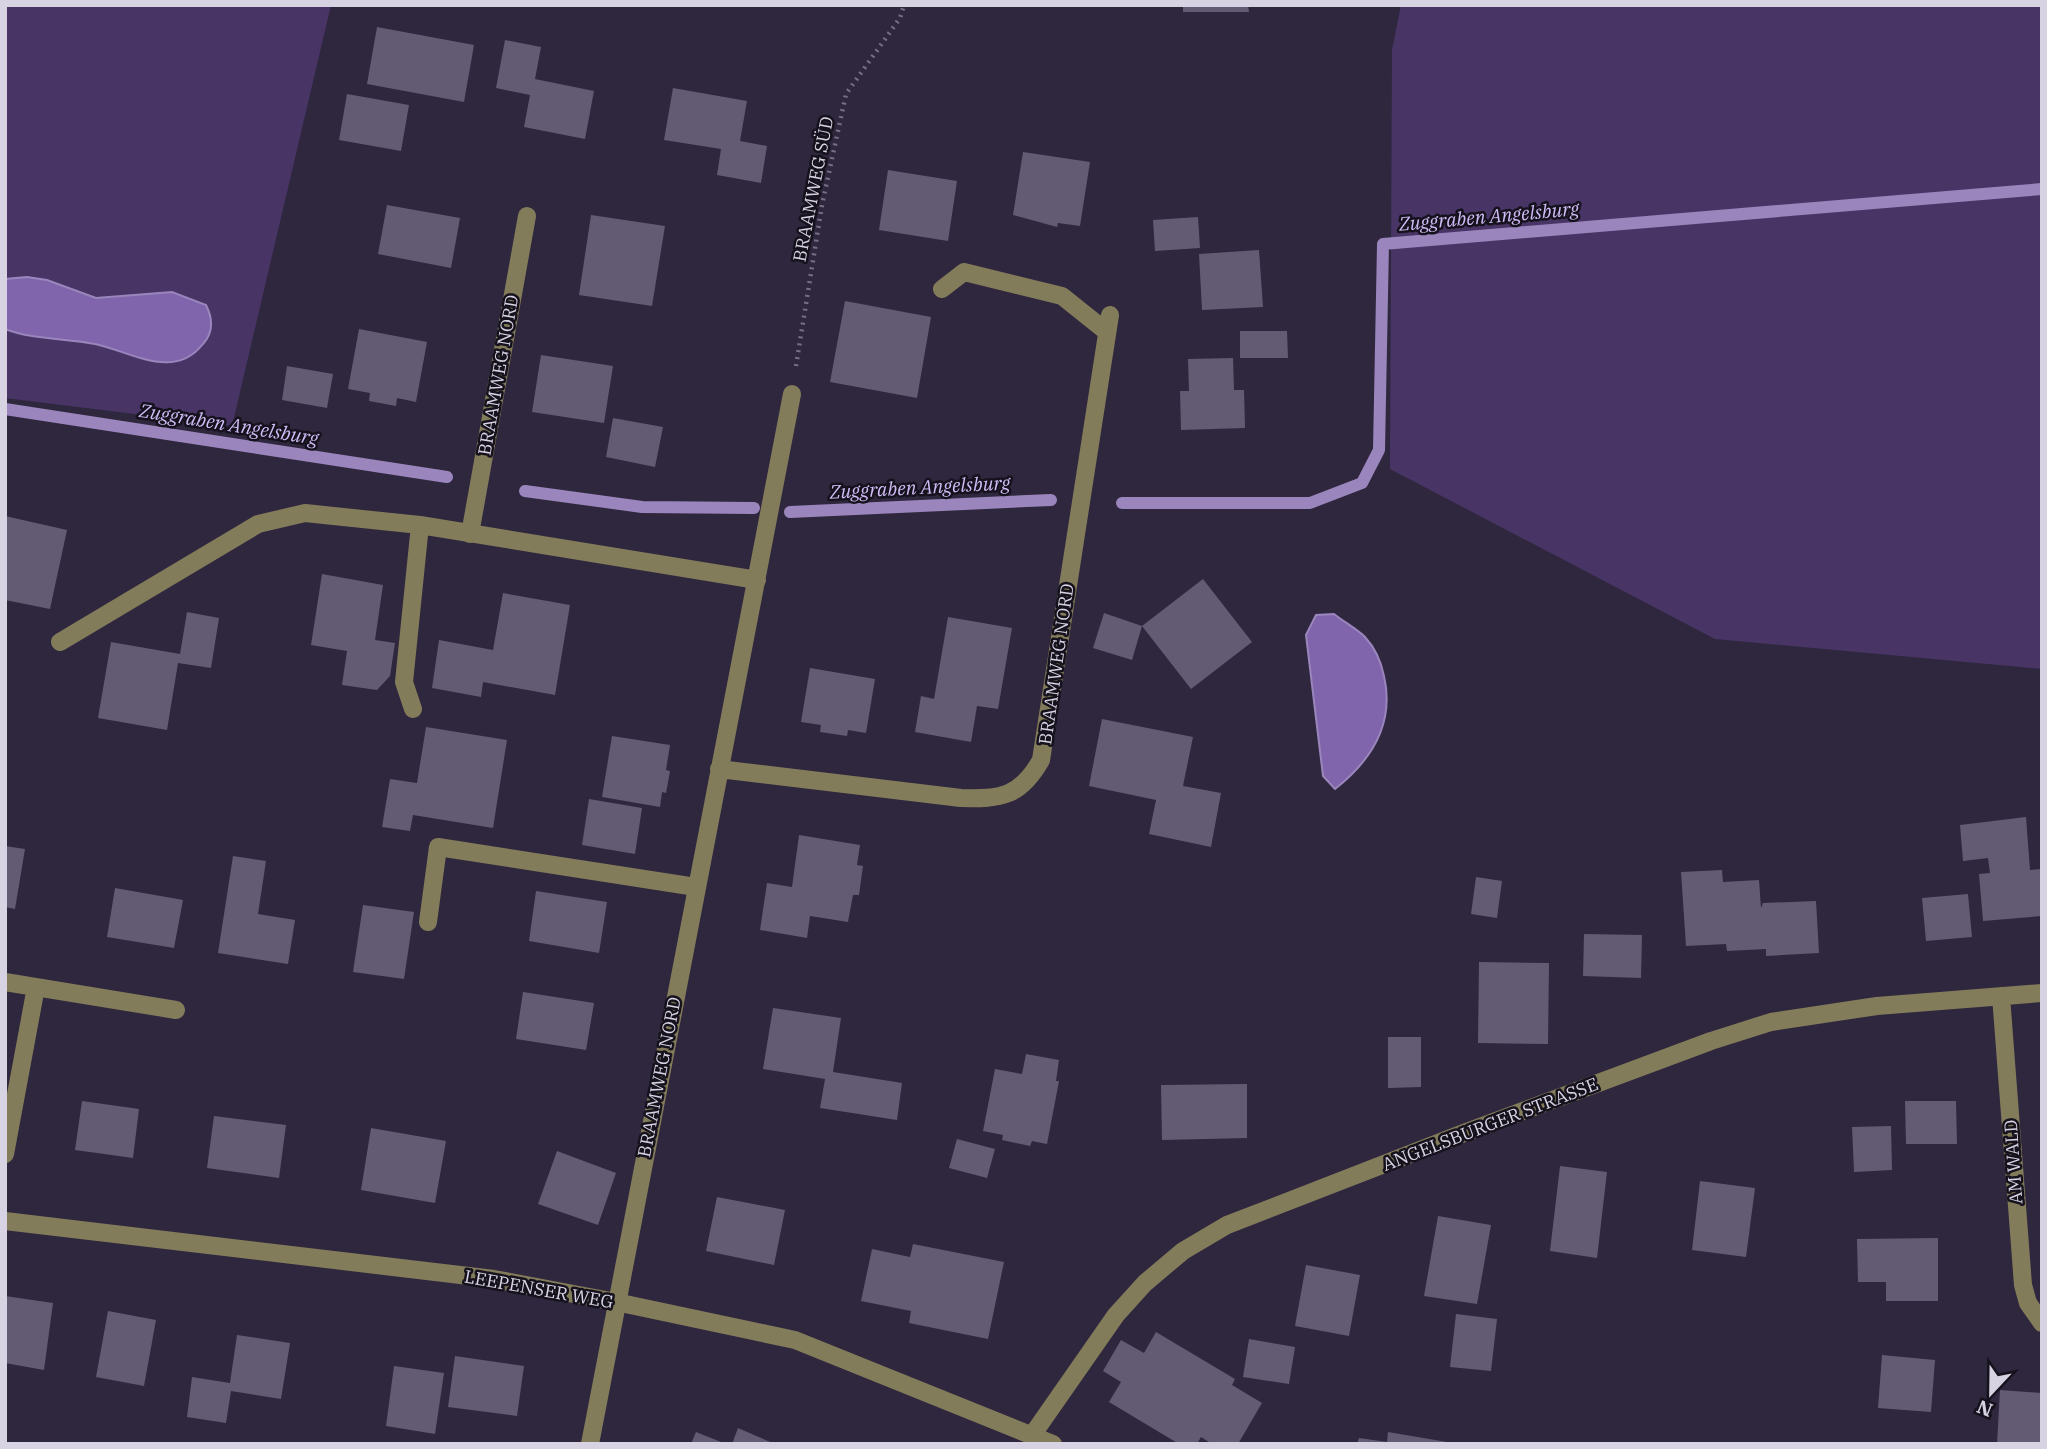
<svg xmlns="http://www.w3.org/2000/svg" width="2047" height="1449" font-family="'IBM Plex Serif',serif">
  <style>
    .green { fill: #483566 }
    .water { fill: #8065ac; stroke: #9a86bc; stroke-width: 2 }
    .lines { fill: none; stroke-linecap: round; stroke-linejoin: round }
    .stream { stroke: #9a86bc; stroke-width: 12 }
    .building { fill: #635b74 }
    .path { stroke: #766f83; stroke-width: 4.5; stroke-dasharray: 2 5; stroke-linecap: butt }
    .minor { stroke: #837c5a; stroke-width: 18 }
    .labels { text-anchor: middle; dominant-baseline: central; stroke-width: 5; stroke-linejoin: round; paint-order: stroke }
    .street-label { font-size: 18px; fill: #d8d3e2; stroke: #16121d }
    .water-label { font-size: 19px; font-style: italic; fill: #d0bcf7; stroke: #16121d }
  </style>
  <rect width="100%" height="100%" fill="#2f273e"/>
  <path class="green" d="M5 5H331L232 426 5 398Z
    M1401 5H2042V669L1715 639 1390 469 1392 50Z"/>
  <path class="water" d="M27 277 47 280 96 298 172 292 206 305C213 319 214 332 203 344 174 381 132 352 95 344 66 338 33 340 5 329V279Z
    M1334 614C1344 622 1357 629 1365 637 1376 649 1381 661 1384 676 1395 724 1372 760 1335 789L1323 776 1306 635 1316 615Z"/>
  <g class="lines">
    <path class="stream" d="M5 409 447 477
      M525 491 642 507 754 508
      M1122 503H1310L1362 483 1379 450 1383 244 2042 189
      M790 512 1051 500"/>
  </g>
  <path class="building" d="M1183 5H1248L1249 12H1183Z
    M377 27 474 45 464 102 367 84Z
    M505 40 541 47 535 79 594 91 585 139 524 127 530 95 496 88Z
    M673 88 747 101 740 141 767 146 761 183 717 175 721 149 664 140Z
    M347 94 409 105 401 151 339 140Z
    M1023 152 1090 162 1080 226 1058 223 1057 227 1013 215Z
    M888 170 957 181 948 241 879 230Z
    M387 205 460 218 451 268 378 254Z
    M591 215 665 226 652 306 579 295Z
    M1198 217 1200 248 1155 251 1153 220Z
    M1259 250 1263 307 1202 310 1199 254Z
    M845 301 931 317 917 398 830 382Z
    M359 329 427 342 416 402 397 398 396 406 369 401 370 393 348 389Z
    M1240 331H1287L1288 358H1240Z
    M541 355 613 366 604 423 532 412Z
    M1233 358 1234 390H1244L1245 428 1181 430 1180 391H1189L1188 359Z
    M287 366 333 374 327 408 282 400Z
    M613 418 663 427 655 467 606 457Z
    M5 516 67 530 50 609 5 600Z
    M322 574 383 585 375 640 395 643 390 676 377 690 342 685 347 651 311 645Z
    M1203 579 1252 642 1191 689 1142 626Z
    M503 593 570 605 555 695 483 682 481 697 432 688 439 640 493 650Z
    M187 612 219 618 211 668 178 663 167 730 98 718 111 642 180 654Z
    M1104 613 1142 626 1132 660 1093 648Z
    M948 617 1012 628 998 709 977 706 971 742 915 732 921 696 934 699Z
    M810 668 875 679 866 733 848 730 847 736 820 732 821 725 801 722Z
    M1102 719 1193 737 1183 786 1221 793 1211 847 1149 834 1156 800 1089 786Z
    M426 727 507 740 493 828 413 815 410 831 382 827 390 779 417 783Z
    M612 736 670 745 666 770 670 771 666 793 662 792 660 807 602 797Z
    M589 799 642 808 635 854 582 845Z
    M2026 817 2030 870 2042 869V916L1983 921 1979 874 1990 873 1988 858 1963 861 1960 825Z
    M799 835 860 845 857 865 863 866 859 895H853L848 922 810 916 807 938 760 930 767 883 792 887Z
    M5 846 25 849 15 909 5 907Z
    M233 856 266 861 258 914 295 920 288 964 218 953Z
    M1722 870 1723 882 1759 880 1761 908 1763 903 1816 901 1819 953 1766 956V949L1727 951 1726 944 1686 946 1681 872Z
    M1476 877 1502 881 1497 918 1471 914Z
    M115 888 183 900 174 948 107 937Z
    M536 891 607 902 599 953 529 941Z
    M1968 894 1972 937 1926 941 1922 898Z
    M363 905 414 912 404 979 353 972Z
    M1584 934 1642 935 1641 978 1583 976Z
    M1479 962 1549 963 1548 1044 1478 1043Z
    M523 992 594 1003 586 1050 516 1039Z
    M773 1008 841 1018 833 1072 902 1083 897 1120 820 1108 825 1079 763 1069Z
    M1388 1037H1421V1087L1388 1088Z
    M1026 1054 1059 1060 1056 1081H1059L1047 1144 1032 1141 1030 1146 1002 1140 1003 1135 983 1131 995 1069 1022 1074Z
    M1247 1084V1138L1162 1140 1161 1085Z
    M82 1101 139 1109 133 1158 75 1150Z
    M1905 1101H1956L1957 1144H1906Z
    M214 1116 286 1125 279 1178 207 1168Z
    M1891 1126 1892 1170 1854 1172 1852 1127Z
    M371 1128 446 1141 435 1203 361 1190Z
    M957 1139 995 1149 987 1178 949 1168Z
    M557 1151 616 1173 598 1225 538 1204Z
    M1560 1166 1607 1172 1597 1258 1550 1251Z
    M1700 1181 1755 1188 1746 1257 1692 1250Z
    M717 1197 785 1210 774 1265 706 1251Z
    M1438 1216 1491 1225 1477 1304 1424 1296Z
    M1938 1238V1301H1886V1282H1858L1857 1239Z
    M913 1244 1004 1262 988 1339 909 1323 911 1311 861 1301 872 1249 910 1257Z
    M1306 1265 1360 1275 1349 1336 1295 1326Z
    M5 1296 53 1303 44 1370 5 1363Z
    M108 1311 156 1320 144 1386 96 1377Z
    M1456 1314 1497 1319 1491 1371 1450 1367Z
    M1156 1332 1235 1379 1232 1385 1262 1403 1238 1444H1212L1201 1437 1197 1444H1179L1109 1402 1121 1382 1103 1371 1121 1340 1144 1353Z
    M237 1335 290 1343 281 1399 231 1391 226 1423 187 1417 192 1377 230 1383Z
    M1249 1339 1295 1347 1289 1384 1243 1377Z
    M1882 1355 1935 1360 1931 1412 1878 1408Z
    M455 1356 524 1366 517 1416 448 1407Z
    M394 1366 444 1373 435 1434 386 1426Z
    M2000 1390 2042 1393V1444H1997Z
    M738 1428 775 1444H732Z
    M696 1432 726 1444H691Z
    M1388 1432 1447 1442V1444H1357L1359 1438 1387 1442Z"/>
  <g class="lines">
    <path class="path" d="M796 366 822 205 846 94 900 18 904 5"/>
    <path class="minor" d="M942 289 964 272 1062 296 1107 332
      M470 534 527 216
      M60 642 258 524 305 513 420 525 757 580
      M413 709 404 682 420 525
      M719 769 961 798C1001 799 1020 797 1041 760L1110 315
      M428 922 438 847 696 887
      M5 982 176 1010
      M2001 996 2023 1285 2028 1303 2042 1323
      M5 1154 36 987
      M5 1221 494 1279 616 1302 795 1340 1053 1444
      M1033 1434 1116 1315 1145 1283 1183 1251 1227 1225 1464 1133 1711 1041 1771 1022 1877 1006 2042 993
      M590 1444 792 394"/>
  </g>
  <g class="labels">
    <g class="street-label">
      <text transform="translate(813 189) rotate(-79)">BRAAMWEG SÜD</text>
      <text transform="translate(498 375) rotate(-80)">BRAAMWEG NORD</text>
      <text transform="translate(1056 664) rotate(-82)">BRAAMWEG NORD</text>
      <text transform="translate(659 1077) rotate(-79)">BRAAMWEG NORD</text>
      <text transform="translate(1490 1124) rotate(-21)">ANGELSBURGER STRASSE</text>
      <text transform="translate(2013 1162) rotate(-94)">AM WALD</text>
      <text transform="translate(539 1289) rotate(10)">LEEPENSER WEG</text>
    </g>
    <g class="water-label">
      <text transform="translate(1489 216) rotate(-5)">Zuggraben Angelsburg</text>
      <text transform="translate(229 424) rotate(9)">Zuggraben Angelsburg</text>
      <text transform="translate(920 487) rotate(-3)">Zuggraben Angelsburg</text>
    </g>
  </g>
  <rect width="2047" height="1449" fill="none" stroke="#d8d3e2" stroke-width="14"/>
  <g transform="translate(1991 1393) rotate(202)" stroke="#16121d" stroke-width="5" paint-order="stroke">
  <path d="M0-5L12 26L0 18L-12 26Z" fill="#d8d3e2"/>
  <text y="-10" font-size="19" font-weight="bold" text-anchor="middle" fill="#d8d3e2">N</text>
  </g>
</svg>
